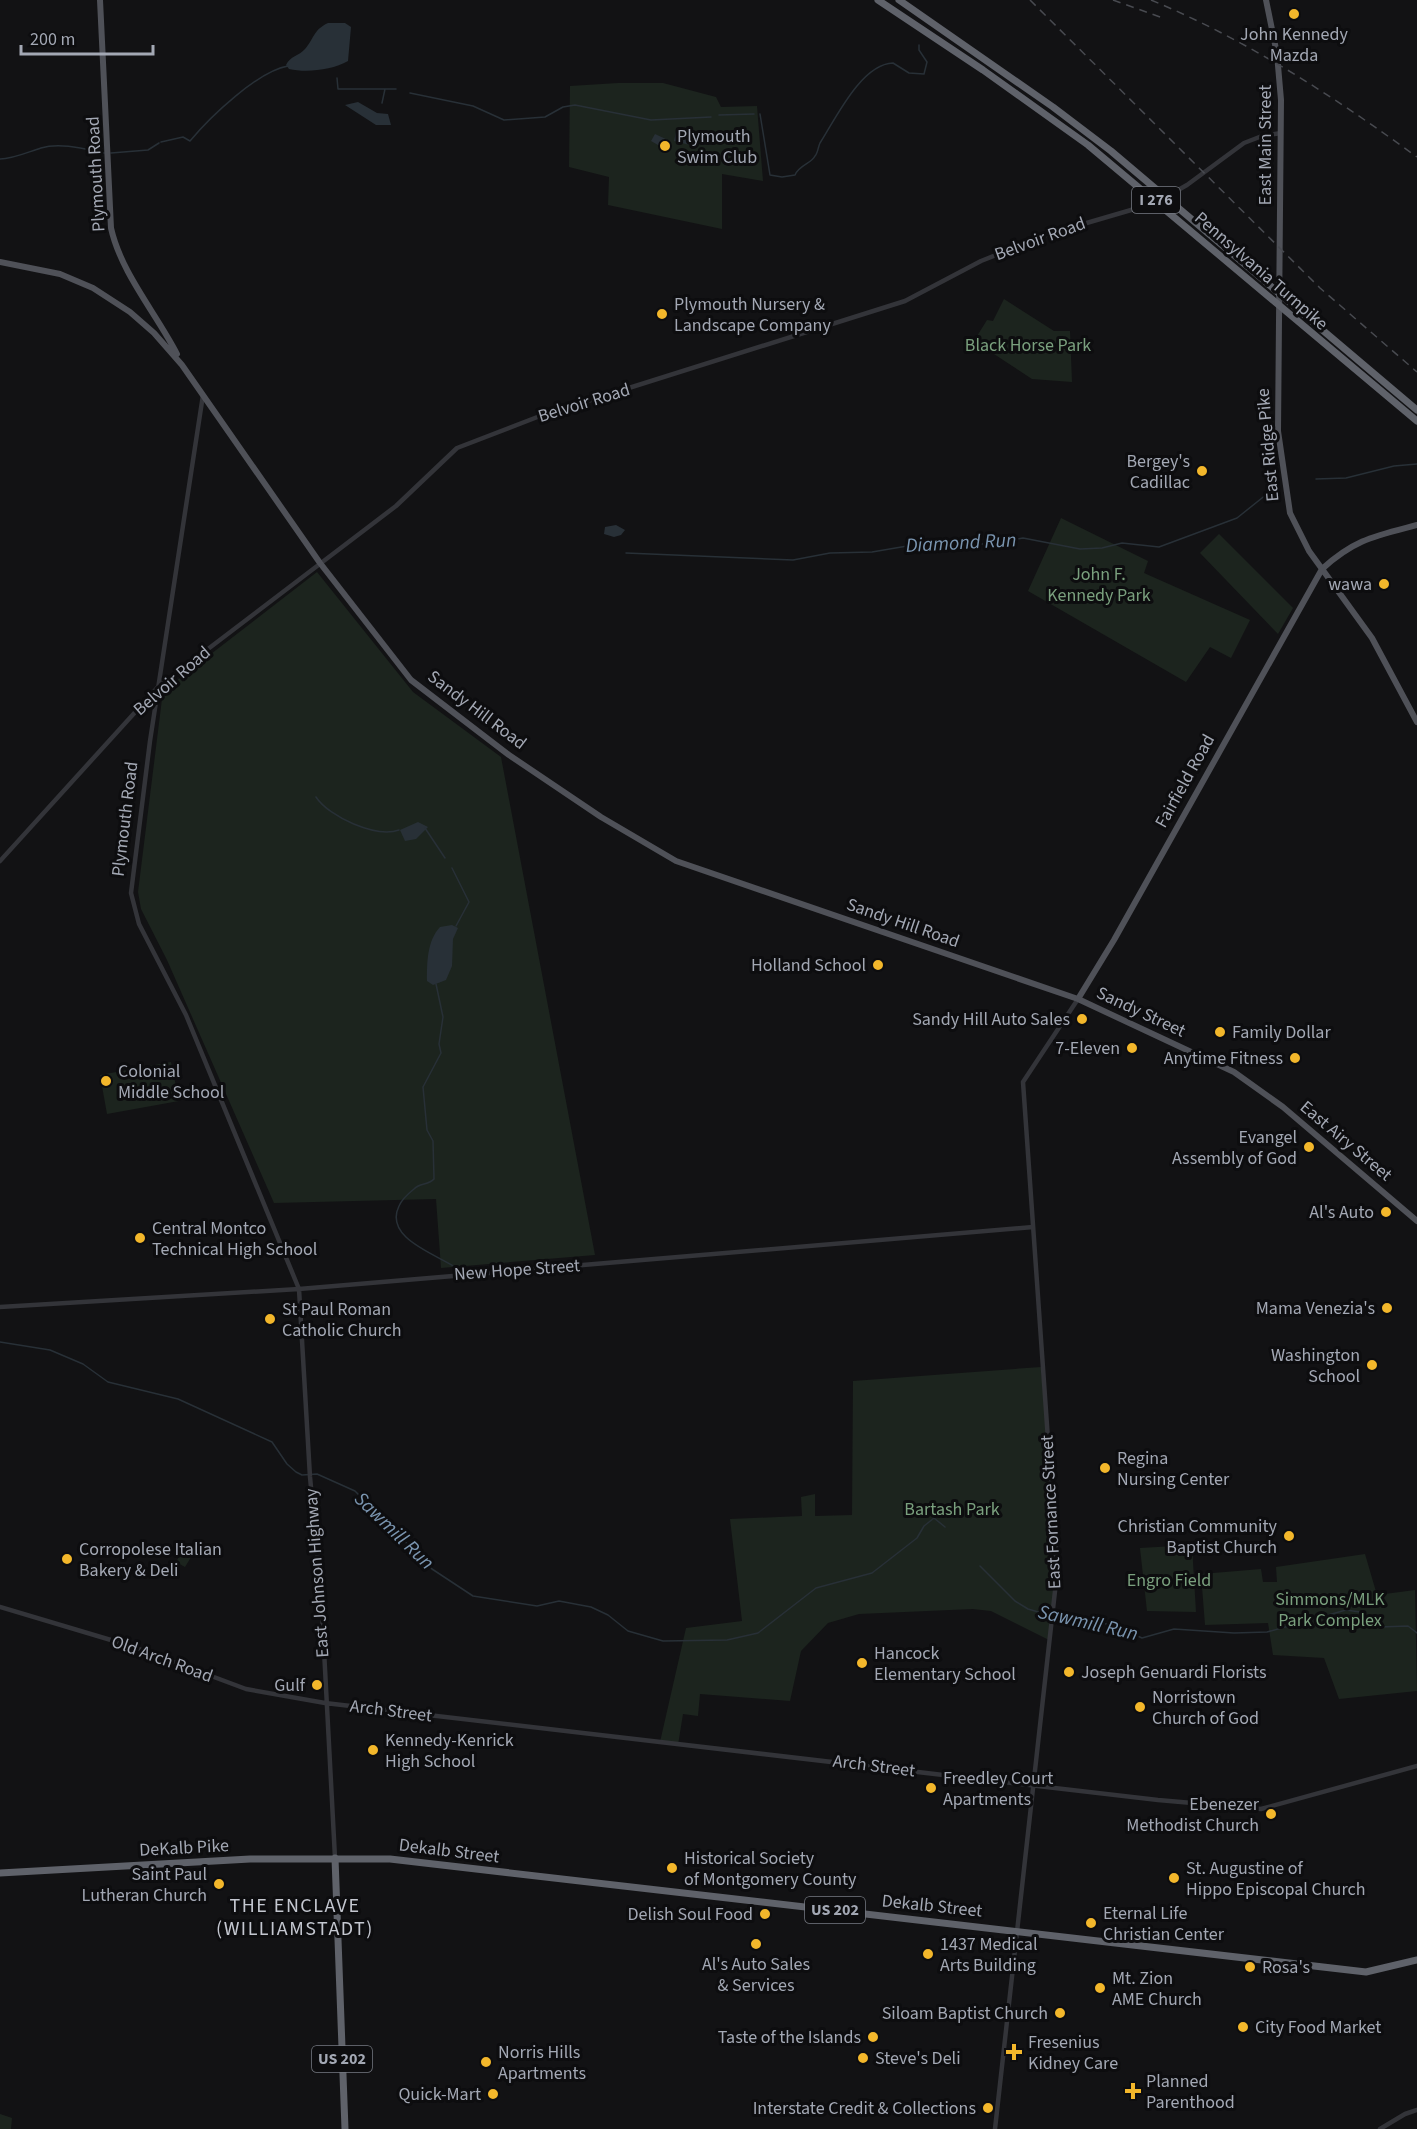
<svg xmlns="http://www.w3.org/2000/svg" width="1417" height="2129" font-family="'Source Sans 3',sans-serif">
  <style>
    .green { fill: #1c241e }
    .water { fill: #283037 }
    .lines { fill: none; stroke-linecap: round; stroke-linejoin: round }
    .stream { stroke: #283037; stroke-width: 1.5 }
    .minor { stroke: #333439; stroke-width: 4.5 }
    .major { stroke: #4f5158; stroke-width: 6 }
    .highway { stroke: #5f626a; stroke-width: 7 }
    .rail { stroke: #484a50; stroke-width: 1.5; stroke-dasharray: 8 6; stroke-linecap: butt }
    .poi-dot { fill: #f3b72b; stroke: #0d0d0f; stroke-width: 2 }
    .labels { text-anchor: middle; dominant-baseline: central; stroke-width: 6; stroke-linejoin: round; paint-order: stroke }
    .shield { fill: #0d0d0f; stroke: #767a82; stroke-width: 1.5 }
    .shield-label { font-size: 16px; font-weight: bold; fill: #a3a8b4 }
    .poi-label { font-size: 18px; fill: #a3a8b4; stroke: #0d0d0f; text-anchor: start }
    .street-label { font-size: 18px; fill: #a3a8b4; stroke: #0d0d0f }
    .park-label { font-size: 18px; fill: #7aa07e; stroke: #0d0d0f }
    .water-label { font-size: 20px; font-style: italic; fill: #7a95b0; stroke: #0d0d0f }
    .neighbourhood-label { font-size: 20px; letter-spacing: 1.5px; fill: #c4c7d0; stroke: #0d0d0f }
  </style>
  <rect width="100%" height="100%" fill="#121214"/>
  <path class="green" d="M618 83H663L716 97 721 107 757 106 763 181 722 174V229L608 205 609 177 569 167 570 86Z
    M1004 299 1054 331H1070L1072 382 1032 379 974 341 987 320 993 321Z
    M1061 518 1148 561 1144 573 1250 620 1231 658 1210 647 1186 682 1028 591Z
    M1219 534 1293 608 1278 634 1200 553Z
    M317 572 413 692 501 757 595 1255 441 1268 436 1199 274 1203 167 960 141 909 138 892 163 691Z
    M171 1062 179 1101 107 1114 100 1075Z
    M1041 1367 1056 1554 1051 1641 991 1611 973 1609 859 1614 828 1623 801 1651 790 1701 700 1694 698 1716 683 1714 678 1745 660 1742 686 1628 742 1621 730 1519 802 1516 801 1497 815 1494V1516L852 1515 853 1381Z
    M1192 1545 1196 1612 1147 1611 1140 1548Z
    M184 1548 193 1554 185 1567 176 1562Z
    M1365 1554 1377 1595 1415 1590 1417 1691 1339 1699 1324 1658 1273 1655 1268 1623 1205 1625 1201 1574 1261 1569 1263 1582H1277L1276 1567Z
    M0 2114 12 2118 11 2129H0Z"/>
  <path class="water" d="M328 23H345L351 27 348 61C332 70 307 73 289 69L286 65C290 56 299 56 305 49 314 39 313 30 328 23Z
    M358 102 377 113 388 114 391 125H376L345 105Z
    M676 132 693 136 690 145 674 141Z
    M655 134 670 141 665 149 651 141Z
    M616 525 625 530 621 535 614 537 604 534 605 527Z
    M418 822 428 827 416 839 405 841 400 830Z
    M452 925 458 928 453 939 452 966 446 980 433 985 427 981C427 963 427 941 440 927Z"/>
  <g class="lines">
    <path class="stream" d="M337 78 338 89H396
      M410 93 473 106 504 120 545 117 563 107 575 105 651 120 711 117
      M382 103 385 89
      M760 114 770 175 782 177 795 175C799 165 811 164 815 156 818 153 818 147 820 143 835 120 861 64 893 63L909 73 924 74 927 62 919 50V45
      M719 115 754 114
      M161 142 183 137 190 141C210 117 258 71 288 66
      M111 153 148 150 159 143
      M0 159C13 159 28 152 41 148 60 142 85 149 104 153
      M1316 479 1346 478 1394 466 1417 464
      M626 553 793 560 830 553 872 552 919 544H987L1023 538 1080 549 1102 548 1122 543 1159 547 1237 518 1267 494 1278 482
      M316 797C329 817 376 838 399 830
      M425 828 445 858
      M452 868 469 902 456 926
      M436 984 443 1017 439 1044 441 1053 423 1087 427 1130 433 1141 434 1179C429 1185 419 1183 414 1189 409 1193 401 1201 399 1206 383 1239 439 1255 458 1269
      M0 1342 50 1350 83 1364 108 1382 178 1399 272 1442 287 1464 296 1472 302 1475 317 1474 355 1491 432 1569 473 1596 537 1606 559 1601 591 1607 608 1615 628 1631 663 1641 727 1640 758 1633 816 1588 872 1573 917 1538 924 1526 934 1518 945 1527
      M980 1566 1015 1601 1028 1609 1045 1614 1076 1616 1118 1627 1142 1638 1174 1629 1234 1633 1267 1632 1346 1610 1360 1612 1379 1627 1408 1626 1417 1633"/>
    <path class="minor" d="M203 395 150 741 131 893 139 924 186 1015 299 1289 310 1477 321 1593 335 1858
      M0 861 158 687 396 506 457 448 540 416 905 301 981 261 1049 234 1155 203 1187 185 1244 143 1262 136 1281 133
      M0 1307 299 1289 1033 1227
      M0 1607 131 1646 246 1689 325 1703 1158 1800 1261 1809 1417 1766
      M995 2129 1056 1582V1554L1023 1082 1078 999
      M1380 2129 1405 2114 1417 2110"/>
    <path class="major" d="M100 0 111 228C121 273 156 313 177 354
      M1266 0 1277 54 1281 100 1278 431 1290 513 1309 551 1372 638 1417 722
      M0 262 60 274 93 288 130 312 154 333 182 365 320 563 411 680 509 755 601 817 676 861 1078 999 1234 1072 1283 1107 1417 1221
      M1078 999 1114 940 1322 569C1355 539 1375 536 1417 525"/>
    <path class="highway" d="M878 0 983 70 1088 145 1417 421
      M899 0 1053 107 1111 151 1417 410
      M335 1858 345 2129
      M0 1873 250 1859H390L1366 1972 1417 1960"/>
    <path class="rail" d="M1030 0 1320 288 1417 372
      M1113 0 1163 18
      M1151 0C1247 40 1333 96 1417 157"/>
  </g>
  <g class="poi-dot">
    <circle cx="1294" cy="14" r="6"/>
    <circle cx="665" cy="146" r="6"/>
    <circle cx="662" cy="314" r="6"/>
    <circle cx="1202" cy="471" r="6"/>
    <circle cx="1384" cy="584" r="6"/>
    <circle cx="878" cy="965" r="6"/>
    <circle cx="1082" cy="1019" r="6"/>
    <circle cx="1220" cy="1032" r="6"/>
    <circle cx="1132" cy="1048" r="6"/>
    <circle cx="1295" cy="1058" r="6"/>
    <circle cx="106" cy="1081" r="6"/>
    <circle cx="1309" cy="1147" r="6"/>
    <circle cx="1386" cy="1212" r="6"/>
    <circle cx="140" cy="1238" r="6"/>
    <circle cx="1387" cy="1308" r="6"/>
    <circle cx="270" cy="1319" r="6"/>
    <circle cx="1372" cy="1365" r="6"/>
    <circle cx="1105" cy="1468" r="6"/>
    <circle cx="1289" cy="1536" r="6"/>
    <circle cx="67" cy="1559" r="6"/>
    <circle cx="862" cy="1663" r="6"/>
    <circle cx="1069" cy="1672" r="6"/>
    <circle cx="317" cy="1685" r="6"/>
    <circle cx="1140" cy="1707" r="6"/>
    <circle cx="373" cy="1750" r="6"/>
    <circle cx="931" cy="1788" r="6"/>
    <circle cx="1271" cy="1814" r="6"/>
    <circle cx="672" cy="1868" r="6"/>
    <circle cx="1174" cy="1878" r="6"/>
    <circle cx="219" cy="1884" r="6"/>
    <circle cx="765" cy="1914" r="6"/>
    <circle cx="1091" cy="1923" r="6"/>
    <circle cx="756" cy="1944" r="6"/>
    <circle cx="928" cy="1954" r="6"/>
    <circle cx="1250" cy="1967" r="6"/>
    <circle cx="1100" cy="1988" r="6"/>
    <circle cx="1060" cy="2013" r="6"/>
    <circle cx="1243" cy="2027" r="6"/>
    <circle cx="873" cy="2037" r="6"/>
    <path d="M1011 2043h6v6h6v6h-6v6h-6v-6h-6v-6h6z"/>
    <circle cx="863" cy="2058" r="6"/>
    <circle cx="486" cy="2062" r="6"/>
    <path d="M1130 2082h6v6h6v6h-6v6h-6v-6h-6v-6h6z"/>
    <circle cx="493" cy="2094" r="6"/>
    <circle cx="988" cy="2108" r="6"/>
  </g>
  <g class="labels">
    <g class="shield">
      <rect x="1132" y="187" width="48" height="26" rx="4.5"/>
      <rect x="805" y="1897" width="60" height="26" rx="4.5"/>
      <rect x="312" y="2046" width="60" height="26" rx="4.5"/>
    </g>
    <g class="shield-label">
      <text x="1156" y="200">I 276</text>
      <text x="835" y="1910">US 202</text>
      <text x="342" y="2059">US 202</text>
    </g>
    <g class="poi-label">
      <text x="1294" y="34" text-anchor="middle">John Kennedy<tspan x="1294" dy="21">Mazda</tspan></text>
      <text x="677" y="136">Plymouth<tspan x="677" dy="21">Swim Club</tspan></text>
      <text x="674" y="304">Plymouth Nursery &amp;<tspan x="674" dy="21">Landscape Company</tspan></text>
      <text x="1190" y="461" text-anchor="end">Bergey's<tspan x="1190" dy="21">Cadillac</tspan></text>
      <text x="1372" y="584" text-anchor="end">wawa</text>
      <text x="866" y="965" text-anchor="end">Holland School</text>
      <text x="1070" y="1019" text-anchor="end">Sandy Hill Auto Sales</text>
      <text x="1232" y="1032">Family Dollar</text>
      <text x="1120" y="1048" text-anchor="end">7-Eleven</text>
      <text x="1283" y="1058" text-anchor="end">Anytime Fitness</text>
      <text x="118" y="1071">Colonial<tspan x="118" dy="21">Middle School</tspan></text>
      <text x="1297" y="1137" text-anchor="end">Evangel<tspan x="1297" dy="21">Assembly of God</tspan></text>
      <text x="1374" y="1212" text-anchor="end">Al's Auto</text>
      <text x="152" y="1228">Central Montco<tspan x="152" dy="21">Technical High School</tspan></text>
      <text x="1375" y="1308" text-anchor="end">Mama Venezia's</text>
      <text x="282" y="1309">St Paul Roman<tspan x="282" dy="21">Catholic Church</tspan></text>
      <text x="1360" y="1355" text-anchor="end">Washington<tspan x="1360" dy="21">School</tspan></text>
      <text x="1117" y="1458">Regina<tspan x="1117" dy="21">Nursing Center</tspan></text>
      <text x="1277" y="1526" text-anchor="end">Christian Community<tspan x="1277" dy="21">Baptist Church</tspan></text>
      <text x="79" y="1549">Corropolese Italian<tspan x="79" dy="21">Bakery &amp; Deli</tspan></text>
      <text x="874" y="1653">Hancock<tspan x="874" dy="21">Elementary School</tspan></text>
      <text x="1081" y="1672">Joseph Genuardi Florists</text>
      <text x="305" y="1685" text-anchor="end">Gulf</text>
      <text x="1152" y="1697">Norristown<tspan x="1152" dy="21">Church of God</tspan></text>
      <text x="385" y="1740">Kennedy-Kenrick<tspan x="385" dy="21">High School</tspan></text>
      <text x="943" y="1778">Freedley Court<tspan x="943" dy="21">Apartments</tspan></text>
      <text x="1259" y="1804" text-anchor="end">Ebenezer<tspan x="1259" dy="21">Methodist Church</tspan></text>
      <text x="684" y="1858">Historical Society<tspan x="684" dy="21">of Montgomery County</tspan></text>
      <text x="1186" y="1868">St. Augustine of<tspan x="1186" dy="21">Hippo Episcopal Church</tspan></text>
      <text x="207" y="1874" text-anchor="end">Saint Paul<tspan x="207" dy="21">Lutheran Church</tspan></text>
      <text x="1103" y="1913">Eternal Life<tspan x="1103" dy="21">Christian Center</tspan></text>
      <text x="753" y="1914" text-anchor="end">Delish Soul Food</text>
      <text x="940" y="1944">1437 Medical<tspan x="940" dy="21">Arts Building</tspan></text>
      <text x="756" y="1964" text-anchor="middle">Al's Auto Sales<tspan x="756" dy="21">&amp; Services</tspan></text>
      <text x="1262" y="1967">Rosa's</text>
      <text x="1112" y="1978">Mt. Zion<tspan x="1112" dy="21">AME Church</tspan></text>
      <text x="1048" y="2013" text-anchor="end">Siloam Baptist Church</text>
      <text x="1255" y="2027">City Food Market</text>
      <text x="861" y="2037" text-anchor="end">Taste of the Islands</text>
      <text x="1028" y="2042">Fresenius<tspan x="1028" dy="21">Kidney Care</tspan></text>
      <text x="498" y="2052">Norris Hills<tspan x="498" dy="21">Apartments</tspan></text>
      <text x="875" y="2058">Steve's Deli</text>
      <text x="1146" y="2081">Planned<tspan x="1146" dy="21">Parenthood</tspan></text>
      <text x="481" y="2094" text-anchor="end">Quick-Mart</text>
      <text x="976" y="2108" text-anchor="end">Interstate Credit &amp; Collections</text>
    </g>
    <g class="street-label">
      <text transform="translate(1265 145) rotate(-90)">East Main Street</text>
      <text transform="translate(96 174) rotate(-93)">Plymouth Road</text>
      <text transform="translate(1040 239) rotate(-20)">Belvoir Road</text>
      <text transform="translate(1261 271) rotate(41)">Pennsylvania Turnpike</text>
      <text transform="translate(584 403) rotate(-17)">Belvoir Road</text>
      <text transform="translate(1268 445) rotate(-95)">East Ridge Pike</text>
      <text transform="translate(172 681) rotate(-41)">Belvoir Road</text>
      <text transform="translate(477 710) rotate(37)">Sandy Hill Road</text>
      <text transform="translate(1185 781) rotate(-61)">Fairfield Road</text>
      <text transform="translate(125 819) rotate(-83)">Plymouth Road</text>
      <text transform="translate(903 923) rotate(19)">Sandy Hill Road</text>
      <text transform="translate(1141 1012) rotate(25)">Sandy Street</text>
      <text transform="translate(1346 1141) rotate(40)">East Airy Street</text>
      <text transform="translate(517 1270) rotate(-4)">New Hope Street</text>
      <text transform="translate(1051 1512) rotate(-93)">East Fornance Street</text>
      <text transform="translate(317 1573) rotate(-94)">East Johnson Highway</text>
      <text transform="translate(162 1659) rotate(20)">Old Arch Road</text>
      <text transform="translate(391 1711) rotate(7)">Arch Street</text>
      <text transform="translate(874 1766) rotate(7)">Arch Street</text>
      <text transform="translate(184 1848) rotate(-3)">DeKalb Pike</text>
      <text transform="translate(449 1851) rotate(7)">Dekalb Street</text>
      <text transform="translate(932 1906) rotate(6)">Dekalb Street</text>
    </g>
    <g class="park-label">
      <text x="1028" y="345">Black Horse Park</text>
      <text x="1099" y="574">John F.<tspan x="1099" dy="21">Kennedy Park</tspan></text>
      <text x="952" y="1509">Bartash Park</text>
      <text x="1169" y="1580">Engro Field</text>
      <text x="1330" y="1599">Simmons/MLK<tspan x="1330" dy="21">Park Complex</tspan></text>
    </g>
    <g class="water-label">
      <text transform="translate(961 543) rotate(-3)">Diamond Run</text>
      <text transform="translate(394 1531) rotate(44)">Sawmill Run</text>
      <text transform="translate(1088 1623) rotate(13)">Sawmill Run</text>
    </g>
    <g class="neighbourhood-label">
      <text x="295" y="1906">THE ENCLAVE<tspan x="295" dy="23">(WILLIAMSTADT)</tspan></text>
    </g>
  </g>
  <path d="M21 45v9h132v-9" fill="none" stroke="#a3a8b4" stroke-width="3"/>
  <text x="30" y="45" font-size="18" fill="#a3a8b4" stroke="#0d0d0f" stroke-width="4.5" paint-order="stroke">200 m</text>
</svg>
